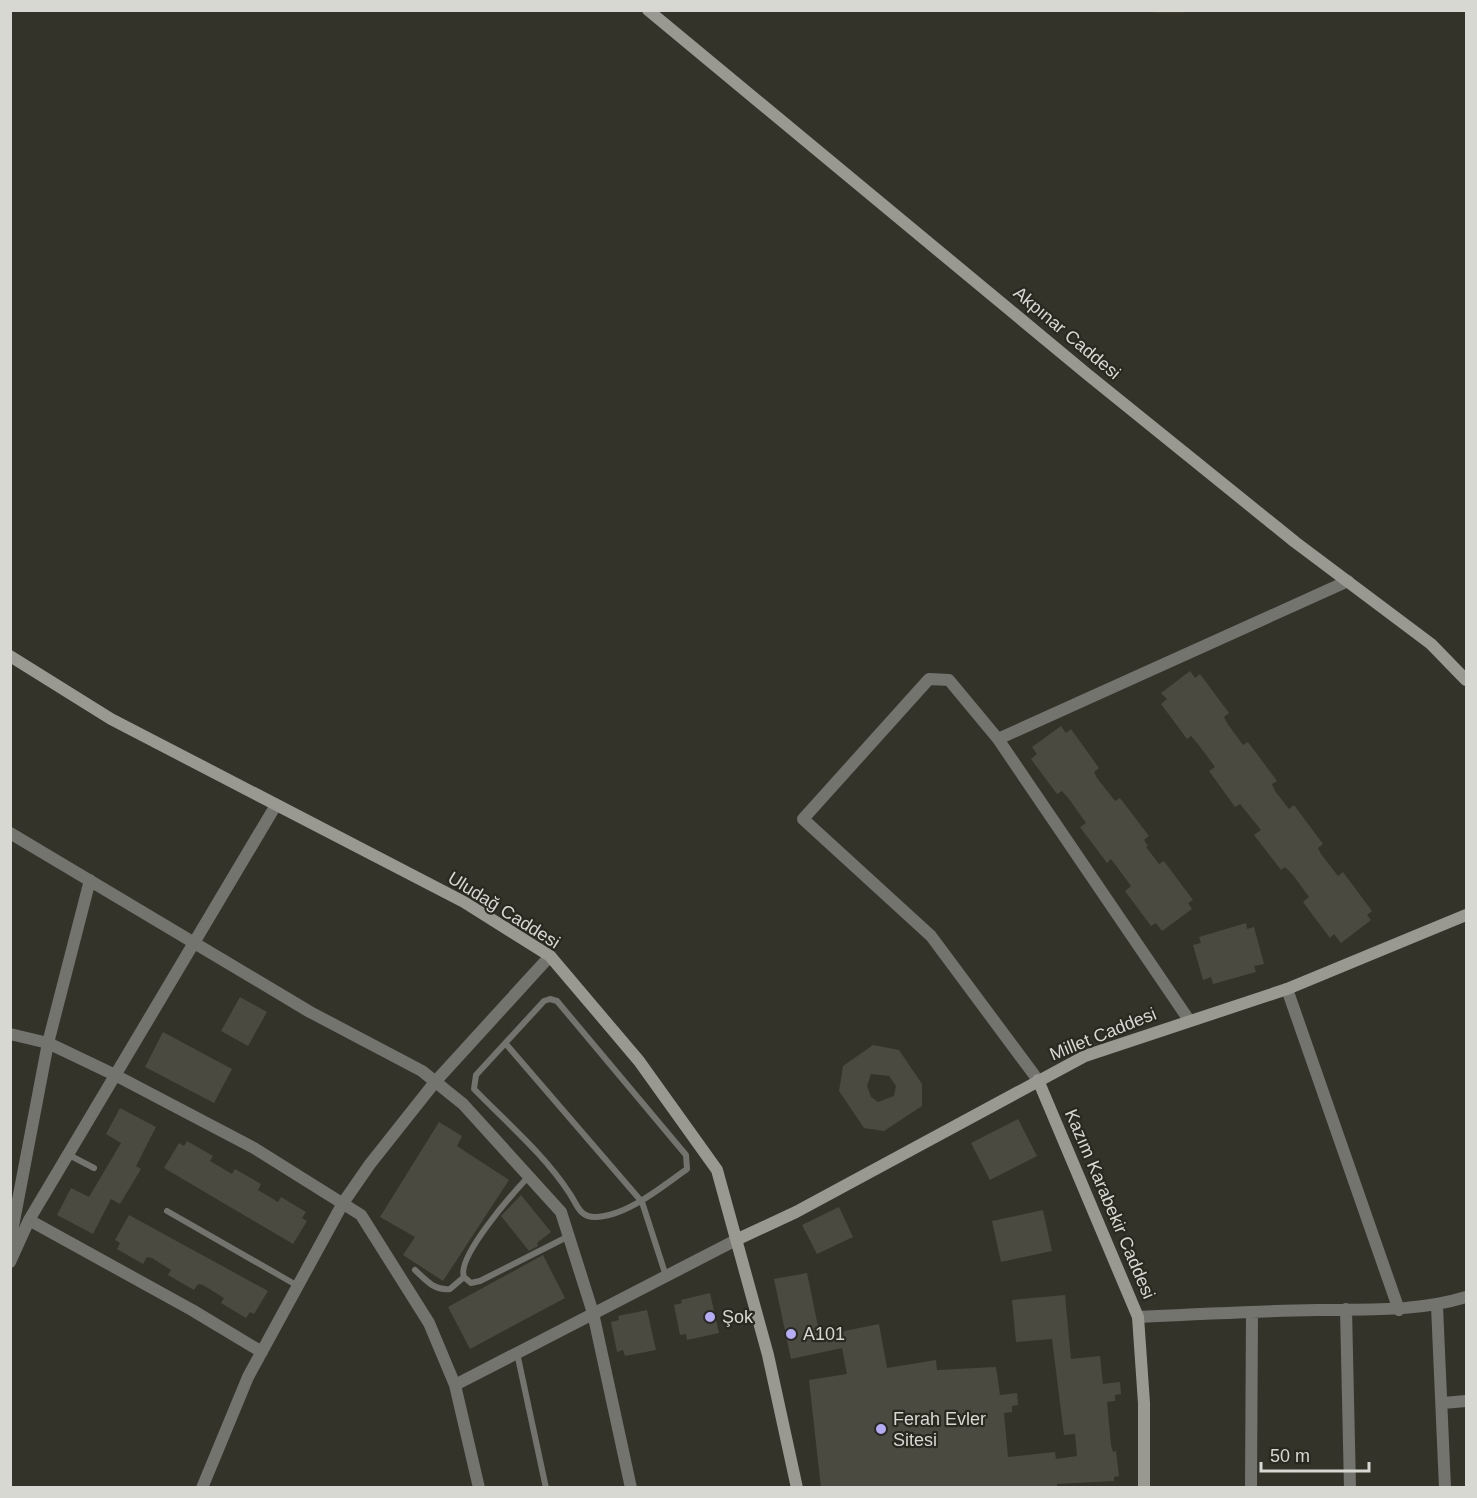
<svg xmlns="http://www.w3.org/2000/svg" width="1477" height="1498" font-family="Arial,sans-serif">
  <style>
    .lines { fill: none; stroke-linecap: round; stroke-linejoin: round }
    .stream { stroke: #646528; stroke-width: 4.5 }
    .building { fill: #4a4a40; fill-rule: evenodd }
    .lane { stroke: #74746f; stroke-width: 6 }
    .street { stroke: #74746f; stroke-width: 12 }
    .secondary { stroke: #999991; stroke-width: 12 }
    .poi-dot { fill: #b5acf8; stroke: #292920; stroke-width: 2 }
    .labels { text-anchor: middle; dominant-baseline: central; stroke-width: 4.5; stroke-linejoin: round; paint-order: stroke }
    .street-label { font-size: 18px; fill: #d7d8d2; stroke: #292920 }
    .poi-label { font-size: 18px; fill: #d7d8d2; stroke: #292920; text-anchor: start }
  </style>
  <rect width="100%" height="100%" fill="#33332a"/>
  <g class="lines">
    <path class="stream" d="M1155 10H1184"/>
  </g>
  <path class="building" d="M1190 671 1195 678 1200 674 1229 713 1224 717 1227 723 1243 745 1248 742 1277 781 1272 784 1275 791 1289 809 1294 805 1323 844 1318 848 1321 854 1338 876 1343 872 1372 911 1367 915 1371 920 1341 943 1334 934 1330 938 1303 902 1309 897 1293 875 1285 867 1281 870 1254 835 1261 830 1240 804 1235 807 1209 771 1215 767 1198 744 1191 736 1187 739 1161 704 1167 699 1161 693Z
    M1061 726 1066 733 1071 729 1099 768 1094 772 1097 778 1115 801 1120 798 1149 836 1144 840 1148 846 1146 847 1159 864 1164 861 1193 900 1188 903 1192 909 1162 931 1156 923 1151 926 1125 891 1131 886 1111 859 1107 863 1080 827 1086 823 1069 799 1062 791 1057 794 1031 759 1037 754 1032 747Z
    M1246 923 1247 929 1254 927 1264 964 1254 966 1256 972 1213 984 1211 977 1203 980 1193 945 1201 943 1199 937Z
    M240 997 267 1012 248 1046 221 1031Z
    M163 1032 232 1069 214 1103 145 1067Z
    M873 1045 899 1050 922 1084V1106L884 1131 864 1128 839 1091 843 1066ZM871 1074 889 1076 896 1086 894 1096 878 1102 871 1097 867 1086Z
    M120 1108 156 1127 136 1166 141 1169 120 1204 111 1199 93 1234 57 1215 71 1188 89 1197 121 1143 106 1134Z
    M1018 1119 1037 1156 990 1180 971 1143Z
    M439 1122 462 1136 457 1146 509 1180 443 1281 403 1255 415 1237 380 1217Z
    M187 1141 213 1156 210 1161 232 1174 235 1169 261 1184 258 1190 278 1202 281 1197 306 1212 302 1218 307 1221 293 1244 164 1168 179 1143 184 1146Z
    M521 1195 551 1232 537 1243 538 1246 529 1251 501 1216Z
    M839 1207 853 1237 817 1254 802 1225Z
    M1043 1210 1052 1251 1001 1262 992 1221Z
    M129 1215 268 1291 254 1314 250 1312 246 1318 221 1303 224 1298 203 1285 198 1284 194 1290 168 1275 171 1270 152 1258 147 1257 143 1264 117 1249 120 1243 115 1240Z
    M543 1255 565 1298 470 1349 448 1307Z
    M807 1273 820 1336 879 1324 887 1368 936 1360 937 1370 996 1367 1000 1395 1017 1393 1018 1405 1012 1406V1412L1004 1413 1008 1457 1055 1452 1056 1459 1077 1456 1075 1434 1064 1435 1052 1339 1016 1342 1012 1300 1065 1295 1071 1359 1100 1356 1103 1384 1120 1382 1121 1394 1115 1395V1401L1107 1402 1111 1445 1113 1452 1116 1451 1119 1476 1114 1477V1481L1057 1484V1488H821L809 1380 847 1374 842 1348 791 1359 774 1279Z
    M710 1293 719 1333 687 1340 686 1334 680 1335 674 1305 682 1303 681 1300Z
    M647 1310 656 1350 625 1356 623 1350 617 1352 611 1322 619 1320 618 1316Z"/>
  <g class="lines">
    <path class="lane" d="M550 999 557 1001 686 1155 687 1169C663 1186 626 1217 595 1217 579 1217 577 1204 570 1194 545 1155 506 1122 474 1089L476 1075 544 1001Z
      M506 1044 642 1202 666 1276
      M69 1155 94 1168
      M529 1176C514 1192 456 1257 464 1277L471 1283 480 1281 569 1236
      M167 1211 298 1286
      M415 1270C426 1280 434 1291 450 1289L464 1277
      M517 1353 546 1488"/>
    <path class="street" d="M998 739 1348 581
      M10 833 310 1012 422 1071 463 1104 561 1212 593 1313 631 1488
      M1287 989 1399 1310
      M10 1034 48 1043 115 1075 254 1148 361 1215 429 1323 455 1385 479 1488
      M1038 1080 931 936 803 819 929 679 949 680 998 739 1189 1020
      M29 1220 192 1310 262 1352
      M10 1242 48 1043 90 880
      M10 1262 29 1220 276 805
      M1437 1306 1445 1488
      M1346 1309 1350 1488
      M1138 1317C1197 1314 1257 1311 1317 1310 1368 1309 1417 1312 1466 1297
      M455 1385 738 1239
      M1443 1403 1466 1401
      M202 1488 248 1377 343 1203 370 1164 435 1082 550 956
      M1251 1488 1252 1312"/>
    <path class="secondary" d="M648 10 1087 374 1295 542 1431 644 1466 680
      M10 656 111 719 464 902 550 956 639 1061 717 1170 768 1355 797 1488
      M1038 1080 1138 1317 1144 1403V1488
      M738 1239 796 1212 1085 1056 1287 989 1466 915"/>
  </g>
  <g class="poi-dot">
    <circle cx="710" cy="1317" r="6"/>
    <circle cx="791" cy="1334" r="6"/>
    <circle cx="881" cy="1429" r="6"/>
  </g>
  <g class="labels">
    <g class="street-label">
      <text transform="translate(1067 333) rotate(40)">Akpınar Caddesi</text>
      <text transform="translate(504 910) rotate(32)">Uludağ Caddesi</text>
      <text transform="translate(1103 1034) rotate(-22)">Millet Caddesi</text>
      <text transform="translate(1110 1204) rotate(67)">Kazım Karabekir Caddesi</text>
    </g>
    <g class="poi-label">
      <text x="722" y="1317">Şok</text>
      <text x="803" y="1334">A101</text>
      <text x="893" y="1419">Ferah Evler<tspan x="893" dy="21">Sitesi</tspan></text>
    </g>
  </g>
  <rect width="1477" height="1498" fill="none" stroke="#d7d8d2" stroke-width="24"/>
  <path d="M1261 1462v9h108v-9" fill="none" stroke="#d7d8d2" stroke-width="3"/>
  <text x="1270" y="1462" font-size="18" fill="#d7d8d2" stroke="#292920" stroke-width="4.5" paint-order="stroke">50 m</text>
</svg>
